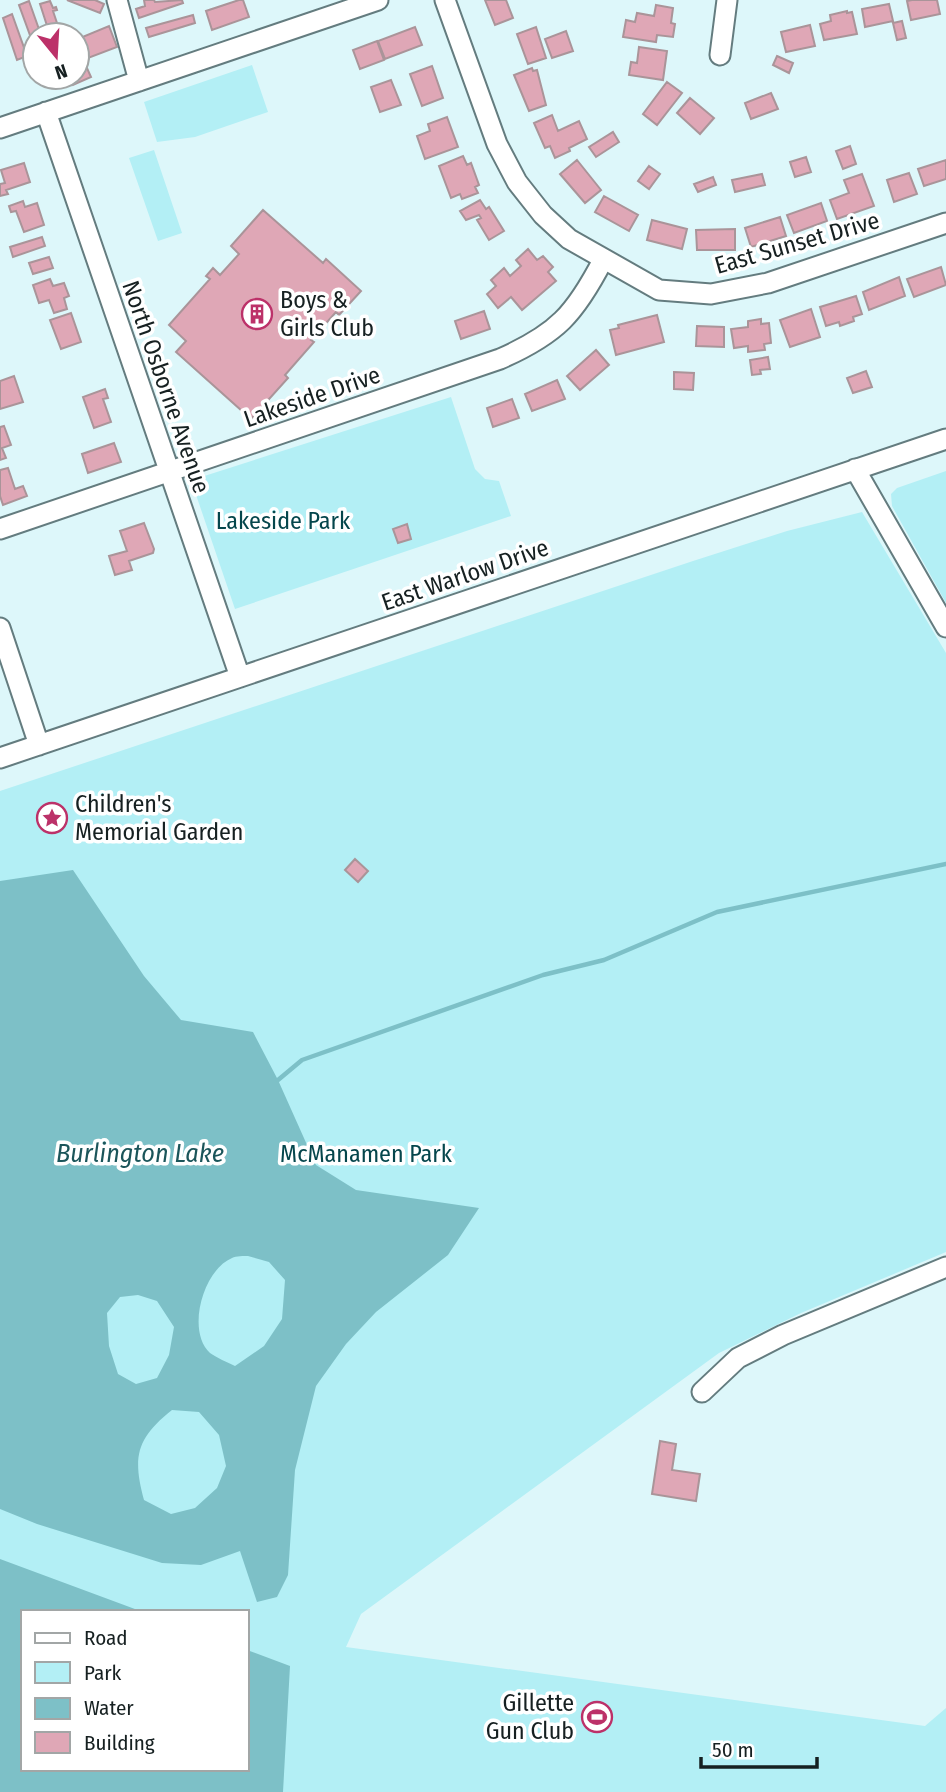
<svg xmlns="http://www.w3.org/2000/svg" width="946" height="1792" font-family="'Fira Sans Condensed',sans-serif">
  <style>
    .green { fill: #b3eff5; fill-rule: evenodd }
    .water { fill: #7dc0c7; fill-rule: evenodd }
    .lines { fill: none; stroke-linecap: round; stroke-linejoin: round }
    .stream { stroke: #7dc0c7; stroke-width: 4.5 }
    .building { fill: #dfa7b6; stroke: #aa9499; stroke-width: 2 }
    .minor-casing { stroke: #647c7f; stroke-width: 23 }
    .minor { stroke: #fff; stroke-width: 19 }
    .labels { text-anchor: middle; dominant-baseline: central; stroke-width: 7; stroke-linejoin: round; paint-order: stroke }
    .street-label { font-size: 24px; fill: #162021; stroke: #fff }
    .poi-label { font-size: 24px; fill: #162021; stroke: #fff; text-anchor: start }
    .park-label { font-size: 24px; fill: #05464c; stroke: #fff }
    .water-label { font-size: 26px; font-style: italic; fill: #1b555a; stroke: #fff }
  </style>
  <rect width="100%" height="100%" fill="#ddf7fa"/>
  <path class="green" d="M252 65 268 112 195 137 157 142 144 102Z
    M154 150 182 233 158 241 129 158Z
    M451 397 475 469 485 479 499 481 511 516 235 609 193 486 195 479Z
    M946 471V603L892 506 891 494 897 488Z
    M862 512 946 653V1252L801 1313 719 1353 361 1614 346 1647 925 1726 946 1708V1792H0V791L693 561 787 531ZM23 1612H247V1769H23Z"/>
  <path class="water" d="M73 870 144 976 181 1020 253 1032 278 1080 316 1165 356 1190 479 1208 448 1255 376 1312 346 1344 316 1386 295 1470 288 1575 277 1597 257 1602 240 1551 201 1565 162 1563 37 1524 0 1509V881ZM248 1256 269 1262 285 1280 282 1319 264 1346 235 1366C227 1362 217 1358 210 1353 186 1331 203 1270 232 1258 236 1256 244 1256 248 1256ZM138 1295 157 1301 174 1327 169 1355 157 1378 136 1384 118 1374 109 1346 107 1313 120 1297ZM172 1410 199 1412 219 1435 226 1466 217 1488 195 1508 171 1514 144 1500C132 1456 137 1438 172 1410Z
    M0 1559 143 1612H23V1769H247V1650L290 1666 283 1792H0Z"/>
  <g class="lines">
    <path class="stream" d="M278 1080 302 1060 543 975 604 960 717 912 946 864"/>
  </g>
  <path class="building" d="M67 0H95L104 4 100 13Z
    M144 0H154L155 2 182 0 183 3 139 18 136 9 145 6Z
    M239 0H243L249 17 212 30 206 11Z
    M485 0H506L513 18 495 25Z
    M912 0H937L940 14 911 20 907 1Z
    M29 1 41 35H35V49L19 5Z
    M50 1 53 8 56 7 57 10 53 11 61 35H50L40 4Z
    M889 4 893 21 865 27 862 9Z
    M656 5 673 8 671 23 675 24 673 37 657 35 656 42 623 37 626 20 635 22 637 13 654 16Z
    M847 11V13L852 12 857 34 824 40 820 24 831 21 830 15Z
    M12 14 27 56 17 60 3 18Z
    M193 15 195 23 149 37 146 28Z
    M902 21 906 38 897 40 893 23Z
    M810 25 815 46 786 52 781 32Z
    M109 26 117 47 88 58 80 38Z
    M415 27 422 45 385 59 378 41Z
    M536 27 546 58 528 64 517 34Z
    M566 31 573 51 552 58 545 39Z
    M377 41 384 60 360 69 353 50Z
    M77 46 91 77 73 85 70 77H77Z
    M639 47 667 51 663 80 629 75 631 62 637 63Z
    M777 56 793 63 789 73 773 65Z
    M432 66 443 98 422 106 410 74Z
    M532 68 533 71 537 70 546 105 529 111 514 75Z
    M391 80 401 105 380 112 371 87Z
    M667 82 682 93 657 125 643 114Z
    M771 93 778 109 751 119 745 103Z
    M690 98 714 118 700 134 677 113Z
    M552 115 558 131 579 121 587 139 569 148 570 151 555 158 550 146 545 148 534 123Z
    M447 117 458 147 425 159 417 136 430 131 428 124Z
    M613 132 619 142 596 157 589 147Z
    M850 146 856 164 843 169 836 151Z
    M463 156 467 165 471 163 479 185 475 187 478 193 462 199 460 194 451 198 439 166Z
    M806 157 811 172 795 177 790 162Z
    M577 160 601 190 585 203 560 174Z
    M946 160V179L924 186 918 169Z
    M24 163 30 182 6 190 8 194 0 196V184L5 183 1 170Z
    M649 166 660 174 649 189 638 181Z
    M909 173 917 194 894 202 887 180Z
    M762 174 765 185 735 192 732 180Z
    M862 174 874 206 837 219 830 200 849 193 844 180Z
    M713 177 716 185 698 192 694 184Z
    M604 196 638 215 629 231 595 212Z
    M480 200 486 209 489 207 504 231 489 240 477 220 481 218 479 215 466 220 460 211Z
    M23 201 25 207 37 203 44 225 24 232 16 211 11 212 9 206Z
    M821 203 827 221 794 233 787 215Z
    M263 210 323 263 326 259 361 291 339 315 336 312 311 340 314 342 285 375 288 378 251 419 176 352 186 341 169 325 210 279 206 276 213 268 220 275 239 254 231 246Z
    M780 217 786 236 751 247 745 228Z
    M652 220 687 229 682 249 647 240Z
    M735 229V250H697L696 230Z
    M42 237 45 246 13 257 10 247Z
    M528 249 537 260 543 256 553 267 548 272 556 281 522 310 511 297 498 308 487 294 496 286 491 280 504 268 510 276 521 266 516 260Z
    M49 257 53 268 33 274 29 263Z
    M941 267 946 285 914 297 907 279Z
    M899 277 905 296 869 310 863 292Z
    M50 279 53 286 64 283 69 296 64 298 67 309 54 313 49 300 39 303 33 285Z
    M856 296 862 314 853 317 854 321 840 326 839 322 826 326 820 307Z
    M811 309 820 337 790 347 780 320Z
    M484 311 490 329 461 339 455 321Z
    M71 313 81 342 61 349 50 320Z
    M657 315 664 342 616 355 610 330 619 328 618 325Z
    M761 319V324L769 323 771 343 764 344 765 350 748 352V346L734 348 731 329 748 327V321Z
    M697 326 724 327V347L696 346Z
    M596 350 609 365 580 390 567 376Z
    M768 357 770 369 760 370 761 374 752 375 750 360Z
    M866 371 872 387 853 393 847 378Z
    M674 372 694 373 693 390 674 389Z
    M14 376 23 402 0 409V381Z
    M557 380 565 399 532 411 525 394Z
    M105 389 108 398 103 399 111 422 94 428 83 397Z
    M512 399 519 418 493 427 487 408Z
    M4 426 11 445 2 448 6 458 0 460V427Z
    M114 443 121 462 88 473 82 454Z
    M8 468 15 489 23 486 27 496 3 505 0 496V470Z
    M144 523 154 549 153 553 129 561 132 570 115 575 109 556 127 551 120 531Z
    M407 524 411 539 398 543 393 529Z
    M355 859 368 871 358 882 345 870Z
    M660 1441 676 1444 672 1470 700 1474 696 1501 652 1494Z"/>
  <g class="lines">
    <g class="minor-casing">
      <path id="minor" d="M117 0 139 81
        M445 0 497 144 517 182 543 215 569 239 659 290 711 294 768 283 946 223
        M720 55 727 0
        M46 112 240 677
        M0 128 378 0
        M855 469 946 627
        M0 529 500 359C557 334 575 314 603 260
        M0 628 39 745
        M0 758 946 439
        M702 1392 738 1358 783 1335 946 1267"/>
    </g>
    <use href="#minor" class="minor"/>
  </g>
  <defs>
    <g id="building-ring" transform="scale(1.575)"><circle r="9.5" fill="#fff" stroke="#bc3169" stroke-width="1.5"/><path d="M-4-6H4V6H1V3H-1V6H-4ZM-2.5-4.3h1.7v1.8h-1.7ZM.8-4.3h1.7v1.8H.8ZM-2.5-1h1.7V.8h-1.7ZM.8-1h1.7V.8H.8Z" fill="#bc3169"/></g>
    <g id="sight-ring" transform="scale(1.575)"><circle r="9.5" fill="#fff" stroke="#bc3169" stroke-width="1.5"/><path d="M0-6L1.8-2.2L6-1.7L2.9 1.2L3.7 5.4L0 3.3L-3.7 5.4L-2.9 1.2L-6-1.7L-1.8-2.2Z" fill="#bc3169"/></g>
    <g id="stadium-ring" transform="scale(1.575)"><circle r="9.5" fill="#fff" stroke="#bc3169" stroke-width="1.5"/><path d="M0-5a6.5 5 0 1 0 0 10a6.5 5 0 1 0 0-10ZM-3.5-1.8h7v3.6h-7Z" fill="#bc3169"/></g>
  </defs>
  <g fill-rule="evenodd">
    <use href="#building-ring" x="257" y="314"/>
    <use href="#sight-ring" x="52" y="818"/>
    <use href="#stadium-ring" x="597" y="1717"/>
  </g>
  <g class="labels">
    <g class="street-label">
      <text transform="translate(797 243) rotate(-16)">East Sunset Drive</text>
      <text transform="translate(166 387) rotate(71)">North Osborne Avenue</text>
      <text transform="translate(312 397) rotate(-19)">Lakeside Drive</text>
      <text transform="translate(465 575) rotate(-19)">East Warlow Drive</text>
    </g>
    <g class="poi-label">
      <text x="280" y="300">Boys &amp;<tspan x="280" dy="28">Girls Club</tspan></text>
      <text x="75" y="804">Children's<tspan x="75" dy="28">Memorial Garden</tspan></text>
      <text x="574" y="1703" text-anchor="end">Gillette<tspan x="574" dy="28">Gun Club</tspan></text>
    </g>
    <g class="park-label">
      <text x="283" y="521">Lakeside Park</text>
      <text x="366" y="1154">McManamen Park</text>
    </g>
    <g class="water-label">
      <text x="140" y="1153">Burlington Lake</text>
    </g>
  </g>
  <rect x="21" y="1610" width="228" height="161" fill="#ffffff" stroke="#a2a6a6" stroke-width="2"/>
  <rect x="35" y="1633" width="35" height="10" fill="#ffffff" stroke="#a2a6a6" stroke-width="2"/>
  <text x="84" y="1645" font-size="21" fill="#162021">Road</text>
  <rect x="35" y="1662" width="35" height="21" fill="#b3eff5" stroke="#a2a6a6" stroke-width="2"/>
  <text x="84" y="1680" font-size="21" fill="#162021">Park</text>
  <rect x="35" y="1698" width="35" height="21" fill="#7dc0c7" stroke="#a2a6a6" stroke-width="2"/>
  <text x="84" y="1715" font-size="21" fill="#162021">Water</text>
  <rect x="35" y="1732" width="35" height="21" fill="#dfa7b6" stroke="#a2a6a6" stroke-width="2"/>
  <text x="84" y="1750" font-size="21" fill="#162021">Building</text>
  <g transform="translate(56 56) rotate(162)"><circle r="33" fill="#ffffff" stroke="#a2a6a6" stroke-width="2"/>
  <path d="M0-5L12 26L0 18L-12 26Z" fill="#bc3169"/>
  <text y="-10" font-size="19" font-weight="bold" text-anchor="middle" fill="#162021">N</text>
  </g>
  <path d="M701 1757v10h116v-10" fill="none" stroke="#162021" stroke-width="3.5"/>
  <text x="712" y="1757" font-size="21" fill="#162021" stroke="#ffffff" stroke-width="5" paint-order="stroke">50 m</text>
</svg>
